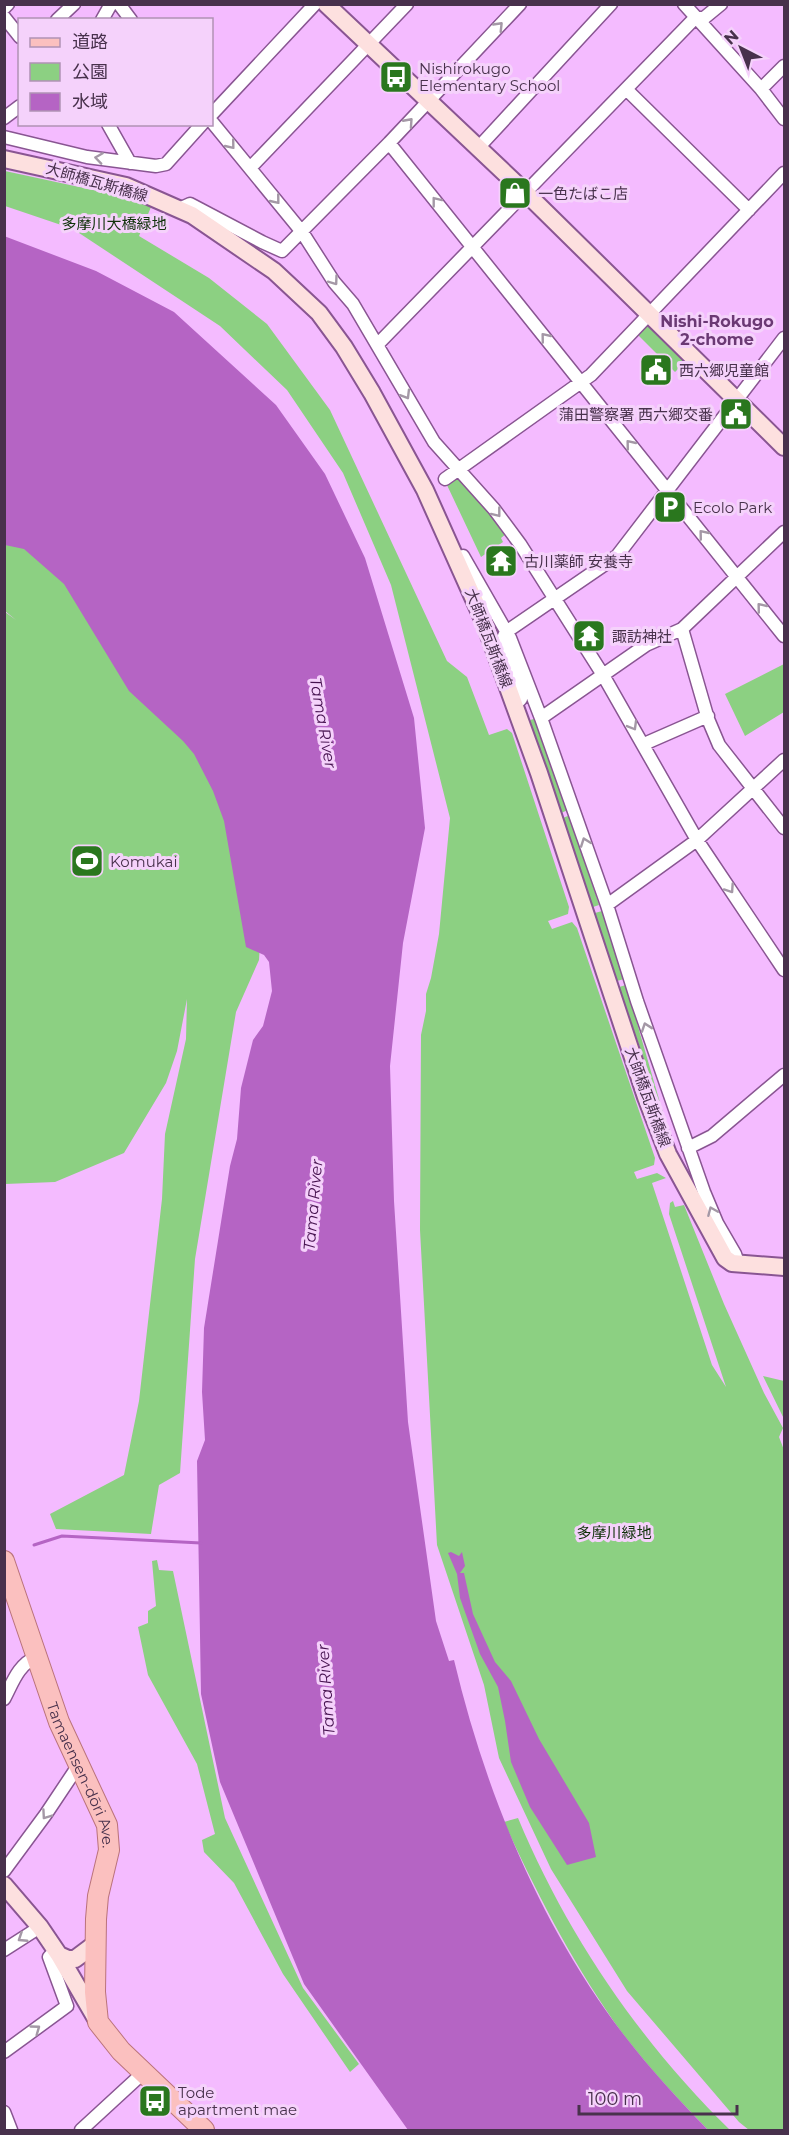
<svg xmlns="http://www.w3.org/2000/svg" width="789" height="2135" font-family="Montserrat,'Noto Sans JP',sans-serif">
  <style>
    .green { fill: #8cd082 }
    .water { fill: #b564c4 }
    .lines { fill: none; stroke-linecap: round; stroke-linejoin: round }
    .stream { stroke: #b564c4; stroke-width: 3 }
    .street-casing { stroke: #895592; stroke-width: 15 }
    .secondary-casing { stroke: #895592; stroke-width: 20 }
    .primary-casing { stroke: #ba737b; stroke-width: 22 }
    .street { stroke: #fff; stroke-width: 12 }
    .secondary { stroke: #fde0df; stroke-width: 16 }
    .primary { stroke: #fbc0bf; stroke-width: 20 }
    .oneway { stroke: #a498a6 }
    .labels { text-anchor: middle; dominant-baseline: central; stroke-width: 6; stroke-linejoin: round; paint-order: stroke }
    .poi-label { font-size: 15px; fill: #48314c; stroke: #f5d2fb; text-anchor: start }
    .street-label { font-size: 15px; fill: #48314c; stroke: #f5d2fb }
    .park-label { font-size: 15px; fill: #10320a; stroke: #f5d2fb }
    .neighbourhood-label { font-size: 16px; font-weight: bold; fill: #6b3974; stroke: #f5d2fb }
    .water-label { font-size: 16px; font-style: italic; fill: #46124f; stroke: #f5d2fb }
  </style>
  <rect width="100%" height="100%" fill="#f4bbff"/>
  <path class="green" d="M5 171 107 193 151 207 139 236 209 278 267 324 330 410 447 661 467 677 489 735 507 729 512 733 569 907 568 914 548 921 552 929 572 922 577 928 655 1158 654 1165 634 1172 637 1179 657 1173 666 1178 652 1183 712 1365 726 1387 669 1214 670 1203 673 1201 675 1207 684 1205 724 1304 764 1393 783 1428 779 1437 784 1450V2130H749L739 2122 627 1991 551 1869 499 1758 484 1685 437 1545 420 1230 421 1035 426 1011V994L431 978 439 934 450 818 391 585 343 473 287 390 220 326 73 229 5 206Z
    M649 322 687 360 675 372 637 334Z
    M459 475 507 533 501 538 503 542 481 557 446 483Z
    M4 484 150 558 264 874 259 960 236 1012 195 1259 180 1473 159 1485 151 1534 56 1529 50 1514 124 1475 139 1401 162 1199 165 1134 186 1039 187 999 177 1051 166 1083 124 1153 55 1182 5 1184V612L16 620 5 611Z
    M784 664V708L783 710 784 712 745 736 725 694Z
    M534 719 568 810 561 813 530 720Z
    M570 815 599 905 593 907 563 818Z
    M602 911 624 979 617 981 595 913Z
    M626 985 665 1120 619 987Z
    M763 1376 784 1381V1419Z
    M157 1560 159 1570 173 1571 225 1818 303 1988 359 2064 350 2072 283 1974 234 1883 204 1852 202 1840 215 1834 197 1764 148 1675 138 1627 148 1623V1611L156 1606 152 1561Z
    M518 1818C567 1935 640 2042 730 2130H708C678 2099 649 2068 623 2034 575 1968 538 1896 504 1822Z"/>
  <path class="water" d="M4 236 96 271 174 312 276 405 325 474 365 558 414 718 425 828 403 943 390 1066 394 1201 408 1422 436 1621 449 1661 454 1660C486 1794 540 1925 624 2035 650 2069 679 2100 708 2130H408L304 1984 220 1782 201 1694 197 1461 205 1440 202 1392 204 1328 230 1166 237 1139 241 1088 253 1040 263 1026 272 991 269 962 264 955 246 947 224 821 213 791 194 754 183 741 129 691 64 584 24 549 5 545Z
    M451 1552 459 1556 462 1552 465 1566 460 1573H464L473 1614 495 1662 511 1681 539 1739 589 1823 596 1857 567 1865 530 1807 511 1762 505 1721 498 1687 480 1654 460 1598 457 1574 448 1553Z"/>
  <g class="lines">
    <path class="stream" d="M34 1545 62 1536 201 1543"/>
    <g class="street-casing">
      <path id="street" d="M119 4 131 20
        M684 4 761 89 784 119
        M4 8 8 4
        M4 17 20 37
        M57 20 74 4
        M102 20 111 4
        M626 89 749 210
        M761 89 784 66
        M212 114 315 4
        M4 118 20 106
        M212 122 302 232 334 282 353 304 434 442 494 509 520 544 603 675 697 840 784 970
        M108 124 130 163
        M4 137 87 157 156 166 166 164 202 124
        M389 143 784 636
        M478 148 611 4
        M250 168 407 4
        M179 209 190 204 262 242 282 251 389 143 520 4
        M377 345 695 18H704L721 4
        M445 479 591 375 784 173
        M455 558 463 556 510 638 541 718 607 905 637 1001 704 1192 717 1223 735 1254 738 1263
        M682 629 708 719 719 745 784 828
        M515 705 521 699 504 636 506 632 617 556 784 338
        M541 718 646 645 682 629 784 532
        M644 744 708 716
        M607 905 697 840 784 760
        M688 1148 712 1136 784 1075
        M4 1699C13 1682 18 1665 36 1657
        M4 1871 46 1814 78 1766
        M4 1950 40 1927
        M4 2052 67 2006 49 1957 56 1950
        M4 2112 11 2130
        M81 2130 143 2073"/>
    </g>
    <g class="secondary-casing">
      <path id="secondary" d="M326 4 526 193 784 447
        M4 159 126 186 192 215 274 271 319 313 344 347 372 393 425 490 485 624 539 773 646 1097 668 1154 725 1258 732 1263 784 1267
        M4 1885 40 1927 59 1955 98 2022
        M59 1955 68 1959H75L95 1944"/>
    </g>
    <g class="primary-casing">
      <g id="primary">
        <path id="s1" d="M4 1561 59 1722 107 1825 109 1850 98 1896 96 1919 95 1992 98 2022 121 2051 204 2130"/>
      </g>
    </g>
    <use href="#street" class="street"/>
    <use href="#secondary" class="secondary"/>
    <use href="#primary" class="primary"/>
  </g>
  <defs><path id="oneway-chevron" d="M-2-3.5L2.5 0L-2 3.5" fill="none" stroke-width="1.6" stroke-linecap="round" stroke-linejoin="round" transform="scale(1.5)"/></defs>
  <g class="oneway">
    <use href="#oneway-chevron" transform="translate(499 26) rotate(-46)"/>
    <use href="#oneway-chevron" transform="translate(409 122) rotate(-48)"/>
    <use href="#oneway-chevron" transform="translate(231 145) rotate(51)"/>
    <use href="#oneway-chevron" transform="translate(99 158) rotate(-172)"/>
    <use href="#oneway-chevron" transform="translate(276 200) rotate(51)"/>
    <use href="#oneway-chevron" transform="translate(436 201) rotate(-128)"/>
    <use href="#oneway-chevron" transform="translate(334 281) rotate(54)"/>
    <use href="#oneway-chevron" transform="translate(545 337) rotate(-129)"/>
    <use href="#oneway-chevron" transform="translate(406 395) rotate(59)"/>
    <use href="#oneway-chevron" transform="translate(630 444) rotate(-129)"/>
    <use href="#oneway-chevron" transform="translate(497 513) rotate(52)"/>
    <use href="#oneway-chevron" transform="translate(703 534) rotate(-129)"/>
    <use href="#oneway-chevron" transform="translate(761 607) rotate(-129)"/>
    <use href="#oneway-chevron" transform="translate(633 726) rotate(60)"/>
    <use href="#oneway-chevron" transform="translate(585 842) rotate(-110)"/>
    <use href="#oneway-chevron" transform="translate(730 889) rotate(56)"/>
    <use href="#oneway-chevron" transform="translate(646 1027) rotate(-109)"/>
    <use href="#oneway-chevron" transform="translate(712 1211) rotate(-113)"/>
    <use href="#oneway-chevron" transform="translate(46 1815) rotate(125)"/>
    <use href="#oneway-chevron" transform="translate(22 1938) rotate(147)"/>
    <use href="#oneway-chevron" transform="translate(36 2029) rotate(-36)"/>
  </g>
  <defs>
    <g id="bus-square" transform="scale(1.725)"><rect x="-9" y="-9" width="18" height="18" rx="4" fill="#2a771e" stroke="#f5d2fb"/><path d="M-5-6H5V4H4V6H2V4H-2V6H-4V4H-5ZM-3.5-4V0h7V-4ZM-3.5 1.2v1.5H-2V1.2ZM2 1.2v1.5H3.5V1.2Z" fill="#fff"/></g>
    <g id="shop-square" transform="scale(1.725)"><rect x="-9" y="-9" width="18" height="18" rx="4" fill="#2a771e" stroke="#f5d2fb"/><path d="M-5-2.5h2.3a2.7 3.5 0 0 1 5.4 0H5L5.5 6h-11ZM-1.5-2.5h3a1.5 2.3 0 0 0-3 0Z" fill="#fff"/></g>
    <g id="civic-square" transform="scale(1.725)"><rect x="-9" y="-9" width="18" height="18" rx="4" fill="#2a771e" stroke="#f5d2fb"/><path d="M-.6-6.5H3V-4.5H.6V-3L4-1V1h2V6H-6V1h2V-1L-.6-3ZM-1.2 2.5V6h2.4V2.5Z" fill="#fff"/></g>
    <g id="parking-square" transform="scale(1.725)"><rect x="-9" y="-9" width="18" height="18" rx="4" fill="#2a771e" stroke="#f5d2fb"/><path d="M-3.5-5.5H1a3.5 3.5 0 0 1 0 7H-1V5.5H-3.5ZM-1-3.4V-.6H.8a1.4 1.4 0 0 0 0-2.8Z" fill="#fff"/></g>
    <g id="temple-square" transform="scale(1.725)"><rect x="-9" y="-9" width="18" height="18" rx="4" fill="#2a771e" stroke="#f5d2fb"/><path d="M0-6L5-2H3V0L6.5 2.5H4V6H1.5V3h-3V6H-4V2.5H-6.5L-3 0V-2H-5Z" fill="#fff"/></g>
    <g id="stadium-square" transform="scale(1.725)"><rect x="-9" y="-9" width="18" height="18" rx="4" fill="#2a771e" stroke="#f5d2fb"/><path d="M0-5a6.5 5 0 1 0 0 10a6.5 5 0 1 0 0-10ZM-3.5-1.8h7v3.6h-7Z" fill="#fff"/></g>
  </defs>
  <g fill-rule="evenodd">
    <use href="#bus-square" x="396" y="77"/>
    <use href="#shop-square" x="515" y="193"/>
    <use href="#civic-square" x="656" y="370"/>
    <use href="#civic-square" x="736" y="414"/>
    <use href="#parking-square" x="670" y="507"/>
    <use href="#temple-square" x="501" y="561"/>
    <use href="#temple-square" x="589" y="636"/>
    <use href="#stadium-square" x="87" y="861"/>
    <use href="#bus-square" x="155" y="2101"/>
  </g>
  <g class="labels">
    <g class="poi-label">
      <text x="419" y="68">Nishirokugo<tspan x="419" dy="17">Elementary School</tspan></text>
      <text x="538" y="193">一色たばこ店</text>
      <text x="679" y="370">西六郷児童館</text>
      <text x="713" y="414" text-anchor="end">蒲田警察署 西六郷交番</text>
      <text x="693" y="507">Ecolo Park</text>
      <text x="524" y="561">古川薬師 安養寺</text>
      <text x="612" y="636">諏訪神社</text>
      <text x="110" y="861">Komukai</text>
      <text x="178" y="2092">Tode<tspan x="178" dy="17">apartment mae</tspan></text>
    </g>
    <g class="street-label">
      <text transform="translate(97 182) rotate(16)">大師橋瓦斯橋線</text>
      <text transform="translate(489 638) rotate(69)">大師橋瓦斯橋線</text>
      <text transform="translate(648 1097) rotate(70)">大師橋瓦斯橋線</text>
      <text stroke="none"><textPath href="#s1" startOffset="228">Tamaensen-dōri Ave.</textPath></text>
    </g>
    <g class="park-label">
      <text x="114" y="223">多摩川大橋緑地</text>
      <text x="614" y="1532">多摩川緑地</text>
    </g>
    <g class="neighbourhood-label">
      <text x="717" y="321">Nishi-Rokugo<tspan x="717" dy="18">2-chome</tspan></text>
    </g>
    <g class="water-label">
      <text transform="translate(323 723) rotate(80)">Tama River</text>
      <text transform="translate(313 1205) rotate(-85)">Tama River</text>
      <text transform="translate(326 1690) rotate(-94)">Tama River</text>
    </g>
  </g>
  <rect width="789" height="2135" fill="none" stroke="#48314c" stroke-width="12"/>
  <rect x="18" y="18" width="195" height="108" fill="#f5d2fb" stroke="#b092b5" stroke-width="1.5"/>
  <rect x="30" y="38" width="30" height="9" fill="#fbc0bf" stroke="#b092b5" stroke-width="1.5"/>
  <text x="72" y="48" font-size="18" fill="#48314c">道路</text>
  <rect x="30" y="63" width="30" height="18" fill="#8cd082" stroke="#b092b5" stroke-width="1.5"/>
  <text x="72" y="78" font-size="18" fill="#48314c">公園</text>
  <rect x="30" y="93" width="30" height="18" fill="#b564c4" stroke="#b092b5" stroke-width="1.5"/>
  <text x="72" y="108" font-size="18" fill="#48314c">水域</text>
  <g transform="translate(741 48) rotate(318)" stroke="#f5d2fb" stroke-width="4.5" paint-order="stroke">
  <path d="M0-4.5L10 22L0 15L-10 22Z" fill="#48314c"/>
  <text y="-9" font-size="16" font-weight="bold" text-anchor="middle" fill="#48314c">N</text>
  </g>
  <path d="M579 2105v9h158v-9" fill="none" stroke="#48314c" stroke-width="3"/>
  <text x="588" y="2105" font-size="18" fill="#48314c" stroke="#f5d2fb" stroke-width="4.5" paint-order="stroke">100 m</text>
</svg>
